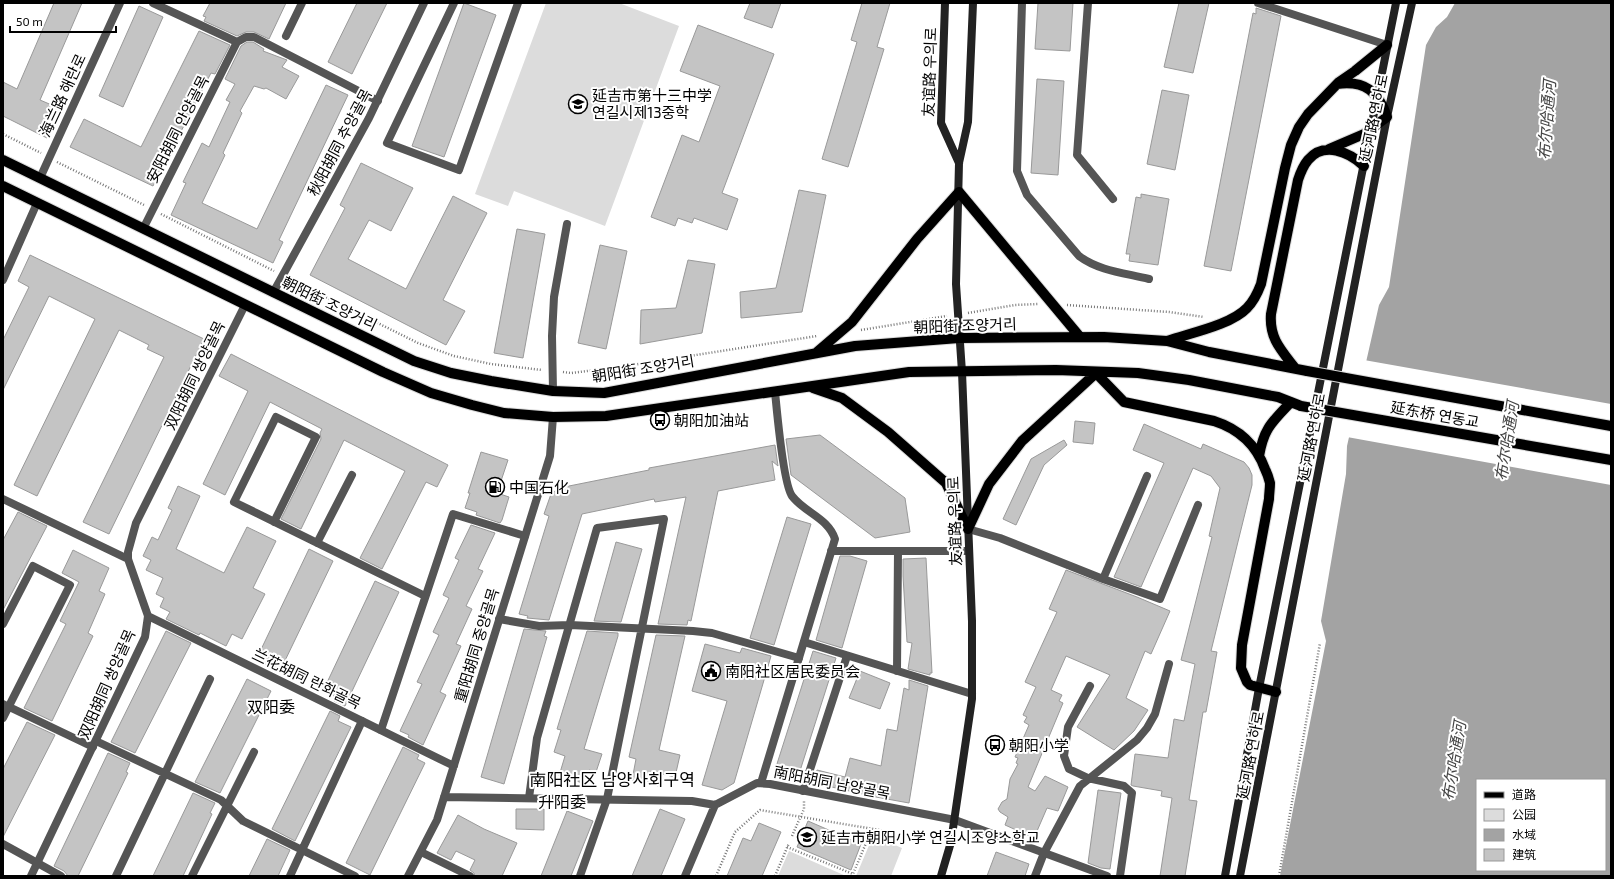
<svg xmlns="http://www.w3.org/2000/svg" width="1614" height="879" font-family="'Exo 2','Noto Sans SC','Noto Sans KR',sans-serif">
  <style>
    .green { fill: #dcdcdc }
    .water { fill: #a3a3a3; fill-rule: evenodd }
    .pier { fill: #fff }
    .building { fill: #c4c4c4; stroke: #999 }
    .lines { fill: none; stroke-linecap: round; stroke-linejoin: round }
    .primary-casing { stroke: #dbdbdb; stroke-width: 12 }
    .path { stroke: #777; stroke-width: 2.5; stroke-dasharray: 1 2; stroke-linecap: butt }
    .lane { stroke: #555; stroke-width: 8 }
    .street { stroke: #555; stroke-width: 8 }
    .secondary { stroke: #222; stroke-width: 8 }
    .primary { stroke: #000; stroke-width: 10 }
    .primary-bridge-casing { stroke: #dbdbdb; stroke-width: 12; stroke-linecap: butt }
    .primary-bridge { stroke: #000; stroke-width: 10 }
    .labels { text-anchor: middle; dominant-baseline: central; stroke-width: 4; stroke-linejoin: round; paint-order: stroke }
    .street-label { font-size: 15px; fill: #000; stroke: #fff }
    .poi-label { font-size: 15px; fill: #000; stroke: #fff; text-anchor: start }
    .water-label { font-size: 16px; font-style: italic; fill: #444; stroke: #fff }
    .neighbourhood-label { font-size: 16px; fill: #000; stroke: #fff }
    .quarter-label { font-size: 17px; fill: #000; stroke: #fff }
  </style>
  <rect width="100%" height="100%" fill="#fff"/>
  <path class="green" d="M546 3H619L679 26 605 226 514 191 508 206 475 194Z
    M873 836 902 848 891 876H856Z
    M789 851 846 876H778Z"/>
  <path class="water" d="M1455 3H1611V876H1280L1326 641 1321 621 1346 474 1347 446 1379 305 1389 287 1426 45 1436 27 1447 17ZM1477 780H1605V870H1477Z"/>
  <path class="pier" d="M1364 360 1611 404V485L1347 437Z"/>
  <path class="building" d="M54 3H82L40 100 61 109 47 138 3 116V82L17 89Z
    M210 3H286L269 39 254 32H246L237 36 204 21 206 17 203 16Z
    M357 3H387L352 74 328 62Z
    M464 3 496 15 444 157 412 146Z
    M750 3H781L772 28 744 18Z
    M862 3H890L877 47 884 49 848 167 822 159 857 42 851 40Z
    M1038 3H1073L1070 51 1035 49Z
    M1179 3H1209L1193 73 1164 67Z
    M139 6 163 17 123 107 99 96Z
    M1256 8 1281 16 1231 271 1204 266 1253 13 1256 14Z
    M698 25 774 54 722 193 738 199 727 230 694 218 692 223 678 218 675 226 651 217 682 135 699 142 720 86 680 71Z
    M199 31 230 45 215 74 211 73 153 186 70 147 84 119 141 147Z
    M247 42H253L264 49 263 51 287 60 282 67 299 76 286 99 266 88 264 89 254 86 240 111 242 113 223 153 225 155 202 203 257 229 326 85 348 95 279 240 283 242 273 263 171 215 186 183 183 182 202 143 209 147 230 102 226 100 235 84 225 79 241 46Z
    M1037 79 1064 81 1058 175 1031 173Z
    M1162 90 1189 95 1175 170 1147 164Z
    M361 163 413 188 391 231 369 220 348 259 406 289 453 196 487 213 443 300 465 311 446 345 310 275 345 208 340 205Z
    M799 190 826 195 802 312 741 318 740 292 776 288Z
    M1141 194 1169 199 1158 265 1129 261 1130 254H1126L1136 197 1141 198Z
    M517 229 545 234 523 358 494 353Z
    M600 245 627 251 606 349 578 343Z
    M30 255 204 339 109 534 83 522 164 357 147 349 149 345 119 330 37 496 14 485 95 319 49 296 3 390V340L29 287 18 281Z
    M688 260 715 264 702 333 640 344 641 310 676 308Z
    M231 354 448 465 437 487 426 482 382 569 360 558 405 471 344 440 301 529 281 519 321 439 320 433 322 429 270 402 225 495 203 484 248 391 219 376Z
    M1075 421 1095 423 1093 444 1073 442Z
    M1144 424 1201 449 1203 444 1244 462 1249 468 1252 475V485L1211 651 1217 652 1206 712H1203L1189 800 1197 801 1185 876H1160L1172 798 1161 796 1162 791 1133 786 1131 785 1135 754 1168 758 1174 719 1184 721 1195 664 1181 660 1212 537 1209 536 1220 488 1211 476 1193 468 1141 587 1114 577 1164 463 1133 450Z
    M820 435 905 498 910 532 875 538 791 475 786 439Z
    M1064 440 1067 445 1044 465 1016 525 1003 519 1031 459Z
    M775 445 778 466 772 461 775 480 718 491 691 621 688 620 687 625 658 624 686 497 655 502 654 499 582 514 549 620 527 618 528 616 519 614 549 516 544 514 551 494 555 491 564 487 649 470V468Z
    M481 452 508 460 497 493 509 497 502 520 500 523 476 515 477 512 465 508 470 493H468Z
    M178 486 200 496 176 549 224 573 247 527 276 541 253 588 265 594 242 639 232 634 226 646 200 633 199 635 166 619 170 612 160 607 164 598 156 594 163 578 146 570 151 560 143 556 152 537 158 540 172 510 168 508Z
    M18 512 47 526 3 610V540Z
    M787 517 811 524 774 645 750 638Z
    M471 525 495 533 478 569 483 571 466 606 472 609 456 644 461 646 440 692 446 695 423 745 408 737 409 735 400 731 422 684 417 682 439 635 433 632 449 598 443 595 459 560 455 558Z
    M616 542 642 549 621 622 594 621Z
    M309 549 333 561 280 671 256 660Z
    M73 550 109 568 99 591 105 594 88 633 93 636 52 721 24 708 66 624 60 621 79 582 62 573Z
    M840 556H850L867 561 842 648 816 640Z
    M926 558 932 673H930V675L908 669 912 643 907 642 903 576V559Z
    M1066 570 1137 597 1170 611 1151 654 1145 651 1126 698 1148 710 1134 731 1114 750 1077 727 1110 675 1066 656 1051 690 1062 695 1059 701 1063 703 1028 787 1035 791 1045 776 1068 787 1058 811 1047 808 1034 838 1005 825 1008 817 1000 812 998 809 1002 802 1007 799 1010 779 1018 764 1016 763 1018 758 1015 757 1029 725 1024 722 1027 717 1023 715 1036 687 1025 682 1057 612 1049 609Z
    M375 581 399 592 345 706 334 701 336 697 323 691Z
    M524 629 546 631 544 636 547 637 504 784 481 777Z
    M166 631 191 643 135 753 111 742Z
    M587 631 618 633V636L584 749 602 754 596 772 589 770 587 775 585 774 583 783 559 776 565 756 554 752 561 730 557 729Z
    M656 635 685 636 659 750 680 755 675 777 662 774 659 786 632 780 636 759 629 757Z
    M705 644 740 653 742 648 771 656 734 783 722 790 702 785 727 701 692 691Z
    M813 651 836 658 799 774 776 767Z
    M860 671 890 683 880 709 849 698Z
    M247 679 271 691 220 793 195 782Z
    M909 680 928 686 909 803 876 797 814 783 817 770 845 777 850 758 881 766 887 729 897 731 904 688 909 690Z
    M330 711 340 716 338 721 351 727 295 841 272 829Z
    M27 722 55 735 3 837V769Z
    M403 747 419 755 417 759 425 763 370 875 346 863Z
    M108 753 130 763 126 772 128 773 78 876H68L64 871 54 866Z
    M1098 790 1121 793 1110 869 1101 868 1088 863Z
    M193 793 215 803 210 813 212 814 183 876H153Z
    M516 809H544V830L516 829Z
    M660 809 685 819 661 876H632Z
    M567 811 593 821 571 876H541Z
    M458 815 484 829 517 843 502 876H475L474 873 470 870 475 860 456 851 451 860 437 853Z
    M808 821 861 844 851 870 797 847Z
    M759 823 781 832 762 876H727L743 838 751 841Z
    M267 839 290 850 278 876H249Z
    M996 852 1029 864 1025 876H987Z"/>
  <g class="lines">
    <g class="primary-casing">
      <path id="primary" d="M1329 149 1364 134 1387 117C1379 92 1365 80 1337 84
        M3 160 414 361 451 373 491 381 553 391 604 393 855 346 959 338 1104 337 1167 341 1209 352 1307 371
        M3 186 383 372 431 393 472 405 504 413 553 417 606 416 909 372 1056 370 1138 373 1189 380 1278 397 1301 406
        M1167 341C1190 333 1231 325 1247 308 1254 301 1258 292 1261 284L1285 168 1291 145 1299 127 1308 114 1339 82 1355 71 1387 45
        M817 352 852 322 917 239 959 192 1080 337
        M1295 368C1281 350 1269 338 1271 314L1298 180C1300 174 1303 166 1308 160 1324 141 1349 152 1364 166
        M1096 373 1124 402 1214 421C1239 429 1256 444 1265 469 1267 473 1269 479 1270 483 1270 489 1269 494 1269 499L1242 645 1241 668 1247 682 1250 685 1276 692
        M813 388 842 398 888 432 946 483 968 529
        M1259 456C1264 428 1272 422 1291 402
        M968 529 989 484 1022 441 1096 373"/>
    </g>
    <path class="path" d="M3 134 41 153
      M57 162 144 205
      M161 214 274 271
      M291 280 418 343 454 356 491 364 542 370
      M1067 305 1169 312 1204 317
      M968 313 1015 305 1039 304
      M861 330 947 316
      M563 372 571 373 613 368 817 336
      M792 836 804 809V801
      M787 847 853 874 872 829
      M716 876 735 832 760 810 891 832
      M775 876 789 843
      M1279 876 1320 643"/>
    <path class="lane" d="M454 3 387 143 459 170 518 3
      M1022 3 1017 171 1027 195 1079 256C1099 271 1125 273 1149 279
      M1088 3 1077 155 1113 199
      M1258 3 1387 45
      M286 36 302 3
      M274 522 316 437 276 417 234 502C298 534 362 565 425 596
      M968 529 1000 538 1103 579 1160 599 1198 505
      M317 543 352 475
      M1103 579 1147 476
      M499 619 539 626 570 625 693 631 712 633 799 658
      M3 624 33 566 70 585 3 718
      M804 642 972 694
      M897 671 898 551
      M1090 686 1068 727 1064 756 1069 769 1088 778 1124 786 1132 793 1120 876
      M3 704 93 747
      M381 730 453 514 525 536
      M96 741 221 800 243 821 355 876
      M803 791 847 656
      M529 798 537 738 597 528 664 519 607 799 580 876
      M3 844 61 876
      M421 852 470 876
      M116 876 210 679
      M192 876 254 752
      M290 876 362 721
      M1035 876 1044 853 1080 786 1137 740 1147 728 1155 714 1169 664"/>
    <path class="street" d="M153 3 237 42
      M237 42 246 37H254L378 101
      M40 178 120 3
      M143 229 237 42
      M3 280 37 203
      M273 293 369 118 424 3
      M553 391 552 336 554 297 567 224
      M3 499 128 559
      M831 551H969
      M148 616 454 766
      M761 783 835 539C828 518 805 513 792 496 783 484 777 411 775 392
      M444 797 692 801 715 805 757 783 770 784 955 820 1107 876
      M31 876 145 637 148 616 128 559V552L136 523 245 305
      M408 876 437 820 550 456 553 417
      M685 876 715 805"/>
    <path class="secondary" d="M945 3 941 123 959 163
      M941 876 951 842 972 699V621L962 372 956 284 959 163 968 122 973 3
      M1225 876 1259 688 1396 3
      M1240 876 1387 117 1412 3"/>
    <use href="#primary" class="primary"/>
    <g class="primary-bridge-casing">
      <path id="primary-bridge" d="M1307 371 1611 426
        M1301 406 1611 460"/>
    </g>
    <use href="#primary-bridge" class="primary-bridge"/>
  </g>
  <defs>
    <g id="school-ring" transform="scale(1)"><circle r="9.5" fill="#fff" stroke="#000" stroke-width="1.5"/><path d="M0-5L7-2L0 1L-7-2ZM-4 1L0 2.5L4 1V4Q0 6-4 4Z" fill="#000"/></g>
    <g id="bus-ring" transform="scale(1)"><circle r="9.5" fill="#fff" stroke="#000" stroke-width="1.5"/><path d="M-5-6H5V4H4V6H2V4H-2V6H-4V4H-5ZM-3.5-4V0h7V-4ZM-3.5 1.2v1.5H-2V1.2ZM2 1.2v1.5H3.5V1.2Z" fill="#000"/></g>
    <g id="fuel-ring" transform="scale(1)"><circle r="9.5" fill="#fff" stroke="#000" stroke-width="1.5"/><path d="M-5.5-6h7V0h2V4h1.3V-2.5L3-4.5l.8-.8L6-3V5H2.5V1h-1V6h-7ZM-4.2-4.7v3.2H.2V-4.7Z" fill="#000"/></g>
    <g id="civic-ring" transform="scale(1)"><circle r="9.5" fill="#fff" stroke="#000" stroke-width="1.5"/><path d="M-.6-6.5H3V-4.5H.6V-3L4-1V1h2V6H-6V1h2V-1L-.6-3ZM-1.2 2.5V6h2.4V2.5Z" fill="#000"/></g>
  </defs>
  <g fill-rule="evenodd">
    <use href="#school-ring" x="578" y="104"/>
    <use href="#bus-ring" x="660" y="420"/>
    <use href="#fuel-ring" x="495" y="487"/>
    <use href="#civic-ring" x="711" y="671"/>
    <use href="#bus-ring" x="995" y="745"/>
    <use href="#school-ring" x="807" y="837"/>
  </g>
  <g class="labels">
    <g class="street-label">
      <text transform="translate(929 72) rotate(-88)">友谊路 우의로</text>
      <text transform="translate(62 95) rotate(-65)">海兰路 해란로</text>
      <text transform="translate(1373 118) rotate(-78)">延河路 연하로</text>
      <text transform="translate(177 129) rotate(-63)">安阳胡同 안양골목</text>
      <text transform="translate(339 142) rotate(-62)">秋阳胡同 추양골목</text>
      <text transform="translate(330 303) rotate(26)">朝阳街 조양거리</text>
      <text transform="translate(965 325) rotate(-2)">朝阳街 조양거리</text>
      <text transform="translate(643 368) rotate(-9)">朝阳街 조양거리</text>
      <text transform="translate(194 375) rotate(-64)">双阳胡同 쌍양골목</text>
      <text transform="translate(1435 414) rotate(10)">延东桥 연동교</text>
      <text transform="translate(1311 437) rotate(-79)">延河路 연하로</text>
      <text transform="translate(954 521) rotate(-92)">友谊路 우의로</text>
      <text transform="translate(476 645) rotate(-73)">重阳胡同 중양골목</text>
      <text transform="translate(307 678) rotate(26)">兰花胡同 란화골목</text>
      <text transform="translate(106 684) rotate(-66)">双阳胡同 쌍양골목</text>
      <text transform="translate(1250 755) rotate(-79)">延河路 연하로</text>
      <text transform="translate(832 782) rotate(11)">南阳胡同 남양골목</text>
    </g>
    <g class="poi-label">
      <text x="592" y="95">延吉市第十三中学<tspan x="592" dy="17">연길시제13중학</tspan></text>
      <text x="674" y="420">朝阳加油站</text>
      <text x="509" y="487">中国石化</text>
      <text x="725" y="671">南阳社区居民委员会</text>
      <text x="1009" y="745">朝阳小学</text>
      <text x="821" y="837">延吉市朝阳小学 연길시조양소학교</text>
    </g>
    <g class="water-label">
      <text transform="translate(1546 120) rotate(-86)">布尔哈通河</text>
      <text transform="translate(1506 441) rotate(-81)">布尔哈通河</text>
      <text transform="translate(1453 761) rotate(-81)">布尔哈通河</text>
    </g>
    <g class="neighbourhood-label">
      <text x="271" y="706">双阳委</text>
      <text x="562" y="801">升阳委</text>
    </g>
    <g class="quarter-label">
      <text x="612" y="779">南阳社区 남양사회구역</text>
    </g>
  </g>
  <rect width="1614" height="879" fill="none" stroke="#000000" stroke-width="8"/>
  <rect x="1476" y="779" width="130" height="92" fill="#ffffff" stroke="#999999"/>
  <rect x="1484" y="792" width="20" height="6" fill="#000000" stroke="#999999"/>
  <text x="1512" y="799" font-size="12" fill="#000000">道路</text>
  <rect x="1484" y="809" width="20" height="12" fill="#dcdcdc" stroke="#999999"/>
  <text x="1512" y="819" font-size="12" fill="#000000">公园</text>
  <rect x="1484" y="829" width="20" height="12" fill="#a3a3a3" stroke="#999999"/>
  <text x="1512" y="839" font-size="12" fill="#000000">水域</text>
  <rect x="1484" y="849" width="20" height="12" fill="#c4c4c4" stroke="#999999"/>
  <text x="1512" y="859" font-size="12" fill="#000000">建筑</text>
  <path d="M10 26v6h106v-6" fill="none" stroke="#000000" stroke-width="2"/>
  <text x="16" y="26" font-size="12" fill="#000000" stroke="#ffffff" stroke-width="3" paint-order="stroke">50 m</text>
</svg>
